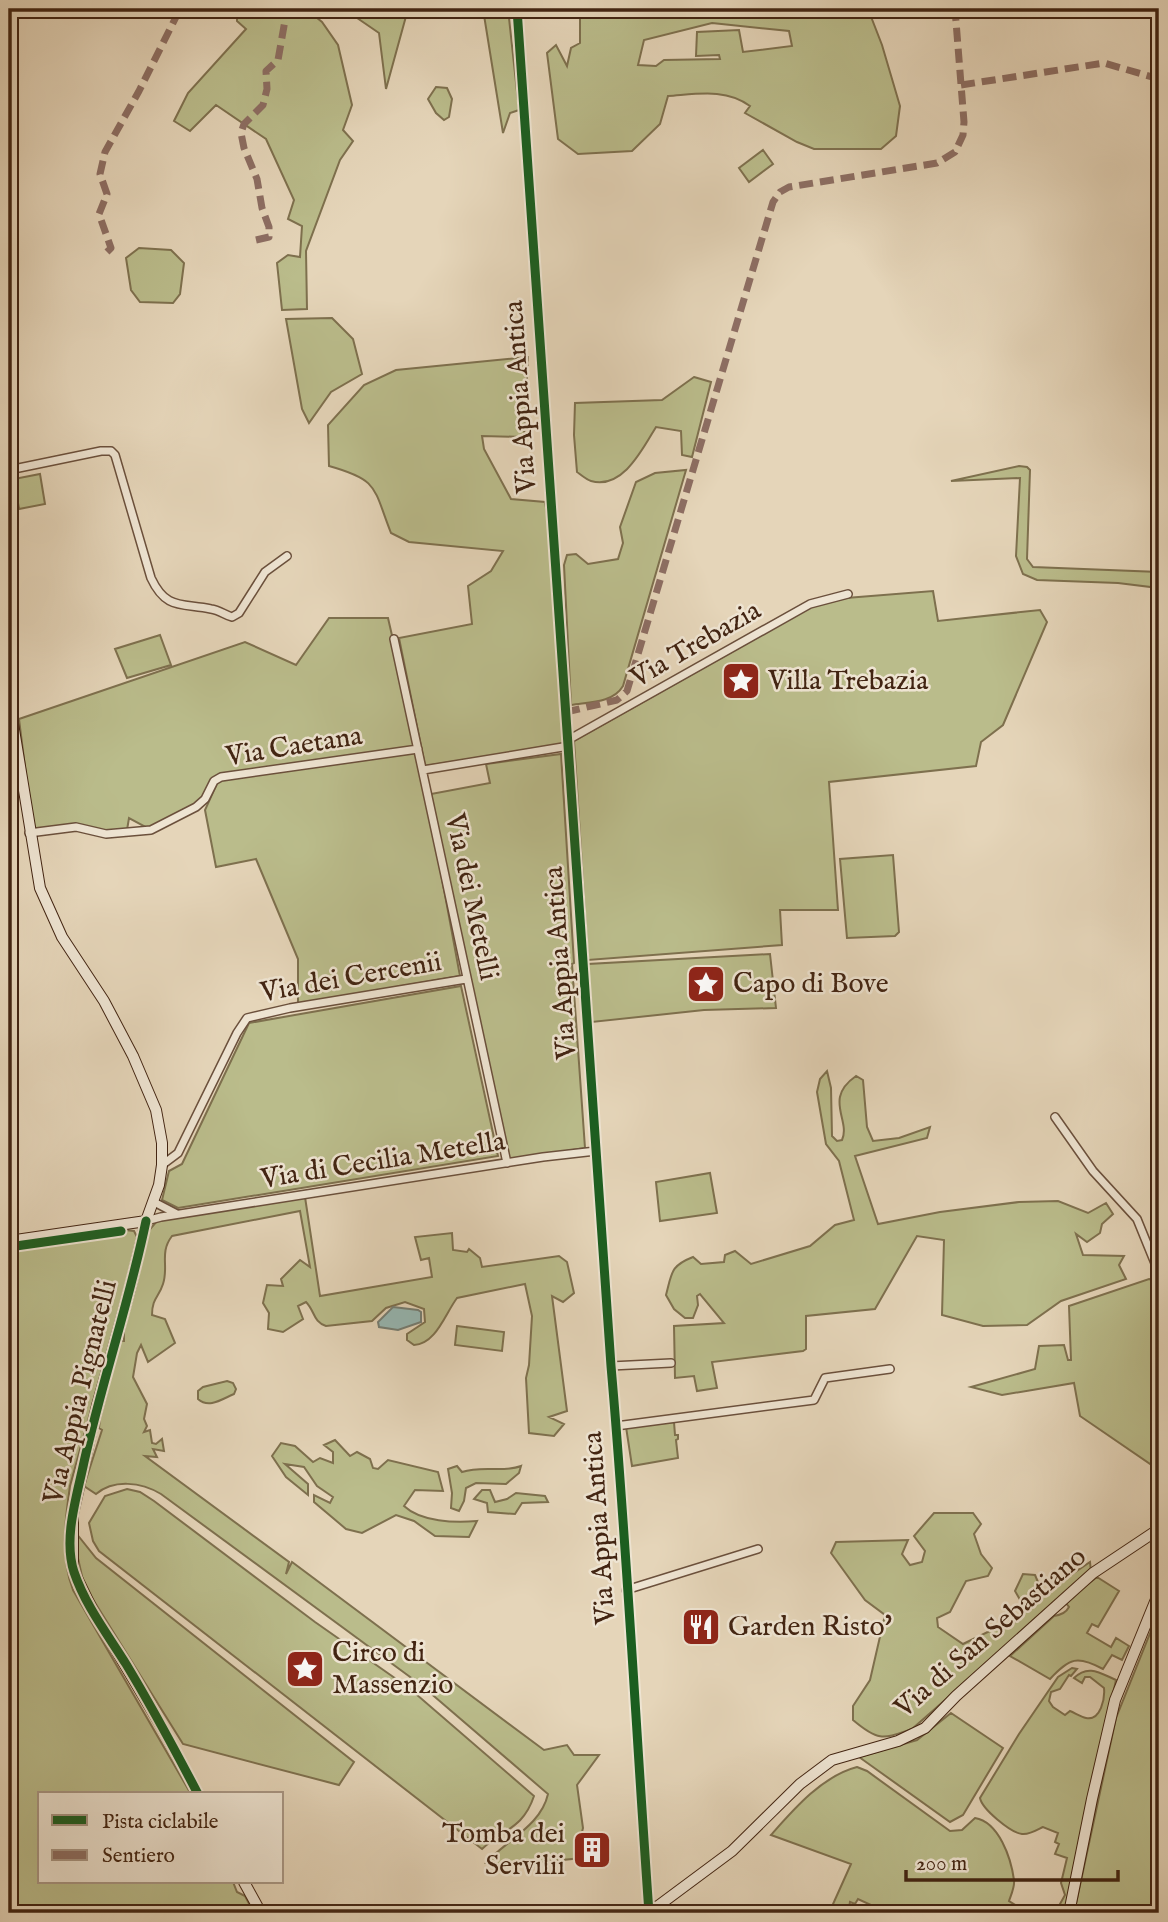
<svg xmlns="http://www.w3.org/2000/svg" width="1168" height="1922" font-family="'IM FELL English',serif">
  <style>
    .green { fill: #babc8b; stroke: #7e704e; stroke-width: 2; fill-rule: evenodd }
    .water { fill: #96b8b4; stroke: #747d73; stroke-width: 2 }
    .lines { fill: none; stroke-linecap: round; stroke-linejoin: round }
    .street-casing { stroke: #6b503c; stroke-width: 10 }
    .secondary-casing { stroke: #422412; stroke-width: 12 }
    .street { stroke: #eee4d2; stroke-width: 7 }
    .secondary { stroke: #eee4d2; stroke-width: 10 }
    .quiet { stroke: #8d6e63; stroke-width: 7; stroke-dasharray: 14 7; stroke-linecap: butt }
    .cycleway-casing { stroke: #eee4d2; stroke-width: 13 }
    .cycleway { stroke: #1b5e20; stroke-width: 9 }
    .labels { text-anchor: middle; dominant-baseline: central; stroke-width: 5; stroke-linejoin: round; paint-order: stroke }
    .street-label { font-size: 28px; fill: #422412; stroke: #eee4d2 }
    .poi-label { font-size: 28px; fill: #422412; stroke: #eee4d2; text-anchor: start }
  </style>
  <rect width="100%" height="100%" fill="#e5d5b9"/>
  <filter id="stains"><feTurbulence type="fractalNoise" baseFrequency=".00286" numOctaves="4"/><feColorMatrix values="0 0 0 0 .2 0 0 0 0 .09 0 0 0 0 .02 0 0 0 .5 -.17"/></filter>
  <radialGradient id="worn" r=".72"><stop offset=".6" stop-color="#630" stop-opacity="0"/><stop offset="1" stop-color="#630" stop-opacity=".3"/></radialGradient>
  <path class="green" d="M237 9H306L322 22 338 45 352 105 343 130 353 141 340 160 306 251 307 309 282 310 277 263 288 255 300 257 302 226 288 219 294 200 266 139 216 105 190 131 174 121 188 93 246 29 237 21Z
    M344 9H408L386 89 379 33Z
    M483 9H508L519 110 510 113 503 133Z
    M563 9H868L882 45 900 106 896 136 881 149H814L797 142 745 113 750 106C726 88 697 94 668 96L660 124 632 151 578 154 558 139 547 53 556 45 567 66 571 48 580 43V17ZM712 23 789 31 792 46 743 52 739 30 697 32 696 56 719 55 720 59 664 60 656 66 638 65 644 40Z
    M436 87 447 88 452 99 449 117 444 120 436 113 428 99Z
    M763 150 773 164 749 182 739 168Z
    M139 248 171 250 184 263 180 294 173 303 140 302 131 290 126 258Z
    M332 318 353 339 362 374 331 392 309 423 302 409 286 319Z
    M528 357 524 437 482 436 484 449 511 499 545 502 550 531 565 744 425 766 399 638 472 624 468 586 491 571 503 551 409 542 391 533C373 487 379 480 329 466L328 425 364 385 396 370Z
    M694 377 711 382 692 457 682 455 681 431 656 427C643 448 623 490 591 481 587 480 581 475 577 472L574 435 575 403 662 400Z
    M1019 466 1027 467 1030 470 1027 559 1033 567 1159 572V588L1118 583 1037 580 1023 574 1016 556 1020 478 951 481Z
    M686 470 623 686C613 703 589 702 571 705L564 565 567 555 576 554 588 564 618 559 623 543 620 527 636 482 655 473Z
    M40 474 45 504 19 509 14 479Z
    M933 591 938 621 1040 610 1047 622 1003 725 981 742 976 766 829 782 838 910H780L782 945 588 960 574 741 811 607 846 598Z
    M329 618H388L418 749 460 976 298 1004V959L256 859 216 867 205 810 219 779C197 808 183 815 151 830L129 818 127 830 100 832 82 825 33 831 19 719 245 642 296 665Z
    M160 635 171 665 127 678 115 649Z
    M561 754 574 963 572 964 585 1148 508 1160 431 794 490 783 486 764Z
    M893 855 899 932 895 936 847 938 840 859Z
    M770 954 776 1008 704 1010 592 1022 588 964Z
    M461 986 498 1156 178 1208 162 1200 169 1171 182 1164 249 1023Z
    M827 1071 831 1088 832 1136 837 1141 842 1140C851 1120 823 1099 856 1076L863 1080 867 1127 873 1141 899 1138 930 1127 927 1138 855 1156 878 1224 940 1212 1019 1202 1058 1201 1088 1213 1106 1203 1113 1214 1102 1224 1100 1233 1087 1242 1076 1234 1083 1255 1124 1256 1119 1265 1126 1279 1061 1301 1027 1325 983 1326 942 1315 944 1240 917 1236 875 1309 806 1316V1349L803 1351 712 1362 717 1388 697 1391 694 1376 675 1378 674 1326 724 1323 700 1294 697 1296 698 1305 693 1318H685L674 1309 666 1295C672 1273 670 1266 693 1257L701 1264 724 1262 725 1255 735 1251 751 1264 810 1246 835 1225 854 1220 839 1161 826 1144 817 1092 820 1079Z
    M710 1173 717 1213 660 1221 656 1182Z
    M305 1197 320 1296 432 1277 429 1258 421 1260 415 1237 452 1233 453 1250 467 1252 469 1249 480 1258 482 1267 559 1256 567 1262 574 1293 563 1302 552 1296 567 1411 549 1417 564 1424 554 1436 529 1433 526 1378 529 1365 532 1316 525 1284 457 1298C445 1314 436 1344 414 1345L407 1340V1334L425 1322 424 1309 405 1302 386 1308 372 1321 326 1326C313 1322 315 1311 306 1302L298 1306 303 1319 283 1332 268 1329 269 1313 263 1303 267 1285 283 1286 281 1279 300 1260 310 1267 300 1211 172 1236C159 1253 169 1266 163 1284 159 1297 152 1298 152 1315L165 1319 175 1343 148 1362 141 1345 137 1353 133 1377 147 1404 144 1419 147 1426 144 1432 150 1430 152 1443 156 1444 162 1439 164 1451 153 1449 157 1457 145 1456 289 1562 286 1574 292 1562 544 1750 567 1745 574 1755H599L577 1785 583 1828 580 1840 582 1858 501 1866 486 1863C505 1841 541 1826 548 1794L421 1685 161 1494C141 1482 114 1479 96 1494L84 1486 102 1430 99 1428 100 1419 120 1341H124V1331L145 1235 157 1221Z
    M125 1230 134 1231 138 1239 70 1486C65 1521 60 1556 73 1590L191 1794H40V1882H233L237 1892 245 1896 254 1913H9V1250L119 1235Z
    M1149 1279 1155 1281 1159 1288V1470L1080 1416 1074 1383 1002 1395 971 1387 1035 1369 1039 1346 1064 1345 1068 1360H1071L1069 1306Z
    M457 1326 504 1332 502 1351 455 1345Z
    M227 1381 233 1383 236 1389 234 1394C222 1399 209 1409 198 1399V1391L203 1387Z
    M674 1422 675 1435H678V1439L676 1440 678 1458 632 1466 626 1427Z
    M335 1440 350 1456 357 1452 370 1459 373 1468 378 1469 388 1460 438 1472 443 1491 415 1490 404 1506C421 1522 455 1523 477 1521L469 1537 435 1536 414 1521 396 1515 362 1533 346 1529 314 1502V1495L330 1503 333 1497 317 1486 304 1467 285 1464 308 1484V1495L286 1477 272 1456 281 1443 295 1446 313 1462 320 1458 333 1463V1452L324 1445Z
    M457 1466 462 1472C483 1465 503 1473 521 1466L519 1473 506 1484 476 1483 466 1488 464 1501 459 1511 451 1508 452 1493 448 1469Z
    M127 1489 140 1492 154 1501 315 1622 409 1688 534 1796C523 1829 503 1829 482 1849L99 1551 93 1541 89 1523 105 1496Z
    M482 1490H490L495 1502 507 1499 516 1493 545 1496 548 1502 522 1503 515 1514 488 1512 487 1503 474 1499Z
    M934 1513H973L981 1524 974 1534 981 1554 992 1568 988 1576 966 1581 950 1612 937 1618 938 1627 963 1644 1000 1626 1013 1624 1026 1610 1015 1591 1023 1574 1035 1575 1043 1594 1090 1562 1091 1572 912 1729C883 1739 879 1742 853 1720V1706L870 1680 885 1615 865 1600 831 1553 836 1542 908 1540 902 1554 910 1565 922 1562 925 1551 914 1536Z
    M76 1533 96 1558 354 1762 339 1785 183 1744 84 1585 77 1554Z
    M1097 1577 1119 1591 1098 1627 1092 1624 1087 1633 1111 1647 1116 1638 1129 1646 1122 1660 1112 1655 1103 1669C1077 1655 1070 1658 1050 1679L1010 1656 1054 1616C1061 1615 1066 1613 1069 1607L1065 1602Z
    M1159 1611V1913H1074L1116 1718Z
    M1072 1668 1077 1669 1071 1676 1069 1675 1060 1689 1051 1692 1049 1701 1053 1707 1065 1715 1070 1711C1075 1713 1081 1717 1086 1718 1101 1721 1105 1698 1104 1688L1090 1677H1085L1082 1683 1074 1678C1088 1664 1100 1673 1116 1680L1066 1913H1055L1065 1895 1061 1883 1067 1858 1055 1854 1059 1844 1055 1842 1058 1833 1043 1827C1037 1830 1029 1835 1022 1834 1011 1833 982 1809 980 1798L1019 1734 1058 1677Z
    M951 1713 1003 1748 963 1815 950 1822 859 1757 917 1740Z
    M857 1767 867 1771 950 1831 962 1830 975 1818C999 1822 1011 1858 1014 1880 1015 1887 1011 1895 1009 1901L1028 1913H876L869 1909 871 1905 858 1899 855 1904 850 1902 848 1913H829L851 1864 771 1835C793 1810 822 1776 857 1767Z"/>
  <path class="water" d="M393 1307 418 1310 421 1312V1322L398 1330 379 1327 378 1322Z"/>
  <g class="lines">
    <g class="street-casing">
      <path id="street" d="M517 9 611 1366C627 1546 636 1728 649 1909
        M9 470 101 451H111L115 455 151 578C166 610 181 603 211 609 219 610 225 615 232 617L239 613 265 572 287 556
        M394 639C432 814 468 989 507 1163
        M568 740 810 604 848 594
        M423 770 569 746
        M29 833 76 827 106 834 151 830 196 807 205 799 214 781 221 777 418 749
        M1055 1117 1093 1171 1137 1219 1159 1273
        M162 1165 178 1153 237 1033 247 1018 290 1008 466 979
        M154 1202 177 1214
        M146 1221 161 1217 543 1157 596 1151
        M611 1366 671 1363
        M616 1426 814 1400 825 1378 890 1369
        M626 1590 758 1549"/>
    </g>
    <g class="secondary-casing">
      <path id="secondary" d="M9 699 40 888 62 937 104 1001 133 1056 156 1110 162 1143V1165L159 1185 146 1221 130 1289 97 1406 73 1514V1570L94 1613 163 1729 198 1794
        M9 1241 146 1221
        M244 1882 261 1913
        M649 1913V1909L658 1906 732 1851 800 1784 832 1760 898 1741 925 1728 956 1696 1093 1573 1159 1529
        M1069 1913 1092 1799 1115 1700 1159 1592"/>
    </g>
    <use href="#street" class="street"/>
    <use href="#secondary" class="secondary"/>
    <path class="quiet" d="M961 85 1104 63 1159 79
      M256 240 269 237V227L262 208 257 179 244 148 241 133 244 124 263 105 267 89 266 71 278 60 287 9
      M107 252 111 248 99 214 107 194 100 174 105 152 139 91 180 9
      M566 712 617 700 627 691 773 202 780 192 789 187 937 163 955 152 963 135 964 122 955 9"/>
    <g class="cycleway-casing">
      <path id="cycleway" d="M517 9 611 1366C627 1548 636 1731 649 1913
        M146 1221C129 1303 102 1381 84 1462 77 1496 63 1538 74 1572 85 1605 108 1635 126 1664 152 1707 175 1750 198 1794
        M9 1247 121 1231"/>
    </g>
    <use href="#cycleway" class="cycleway"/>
  </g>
  <defs>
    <g id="sight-square" transform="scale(2.0125)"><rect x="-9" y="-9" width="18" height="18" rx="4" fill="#8f2418" stroke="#eee4d2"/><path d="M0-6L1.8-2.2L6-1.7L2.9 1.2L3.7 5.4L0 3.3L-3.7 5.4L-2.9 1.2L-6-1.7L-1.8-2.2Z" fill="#fff"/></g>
    <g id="restaurant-square" transform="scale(2.0125)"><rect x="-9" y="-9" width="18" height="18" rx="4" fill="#8f2418" stroke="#eee4d2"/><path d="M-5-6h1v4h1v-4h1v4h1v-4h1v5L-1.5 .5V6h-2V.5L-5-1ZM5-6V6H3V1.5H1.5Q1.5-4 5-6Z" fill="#fff"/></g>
    <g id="building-square" transform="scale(2.0125)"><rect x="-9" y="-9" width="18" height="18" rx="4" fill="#8f2418" stroke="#eee4d2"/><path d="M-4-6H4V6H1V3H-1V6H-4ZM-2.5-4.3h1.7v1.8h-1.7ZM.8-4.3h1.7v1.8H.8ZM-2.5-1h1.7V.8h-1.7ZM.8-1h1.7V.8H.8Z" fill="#fff"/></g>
  </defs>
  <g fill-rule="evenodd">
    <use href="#sight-square" x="741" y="681"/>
    <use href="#sight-square" x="706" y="984"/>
    <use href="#restaurant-square" x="701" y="1627"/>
    <use href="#sight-square" x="305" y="1669"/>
    <use href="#building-square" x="592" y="1850"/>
  </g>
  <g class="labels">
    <g class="street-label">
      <text transform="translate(521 397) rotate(-94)">Via Appia Antica</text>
      <text transform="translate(696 645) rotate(-30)">Via Trebazia</text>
      <text transform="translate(294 747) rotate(-9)">Via Caetana</text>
      <text transform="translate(471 897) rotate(78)">Via dei Metelli</text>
      <text transform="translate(561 963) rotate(-94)">Via Appia Antica</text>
      <text transform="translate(351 978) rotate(-10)">Via dei Cercenii</text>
      <text transform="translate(383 1161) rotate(-9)">Via di Cecilia Metella</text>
      <text transform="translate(81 1392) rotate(-76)">Via Appia Pignatelli</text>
      <text transform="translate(600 1528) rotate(-94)">Via Appia Antica</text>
      <text transform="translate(991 1633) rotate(-41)">Via di San Sebastiano</text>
    </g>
    <g class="poi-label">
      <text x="768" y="681">Villa Trebazia</text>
      <text x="733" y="984">Capo di Bove</text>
      <text x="728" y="1627">Garden Risto'</text>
      <text x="332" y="1653">Circo di<tspan x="332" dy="32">Massenzio</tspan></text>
      <text x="565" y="1834" text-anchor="end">Tomba dei<tspan x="565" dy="32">Servilii</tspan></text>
    </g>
  </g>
  <rect width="1168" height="1922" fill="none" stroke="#e5d5b9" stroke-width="35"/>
  <rect x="10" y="10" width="1147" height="1901" fill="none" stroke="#422412" stroke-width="3.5"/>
  <rect x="18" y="18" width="1133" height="1887" fill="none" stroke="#422412" stroke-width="2"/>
  <rect x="38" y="1792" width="245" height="91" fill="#eee4d2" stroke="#a99785" stroke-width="2"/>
  <rect x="52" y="1815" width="35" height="10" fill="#1b5e20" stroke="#a99785" stroke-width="2"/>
  <text x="102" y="1828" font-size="21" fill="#422412">Pista ciclabile</text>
  <rect x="52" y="1850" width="35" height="10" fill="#8d6e63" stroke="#a99785" stroke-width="2"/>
  <text x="102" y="1862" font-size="21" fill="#422412">Sentiero</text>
  <path d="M906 1870v10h212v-10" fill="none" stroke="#422412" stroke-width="3.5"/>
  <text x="916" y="1870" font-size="21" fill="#422412" stroke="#eee4d2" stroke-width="5" paint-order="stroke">200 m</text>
  <rect width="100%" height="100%" filter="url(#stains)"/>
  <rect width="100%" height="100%" fill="url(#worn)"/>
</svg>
